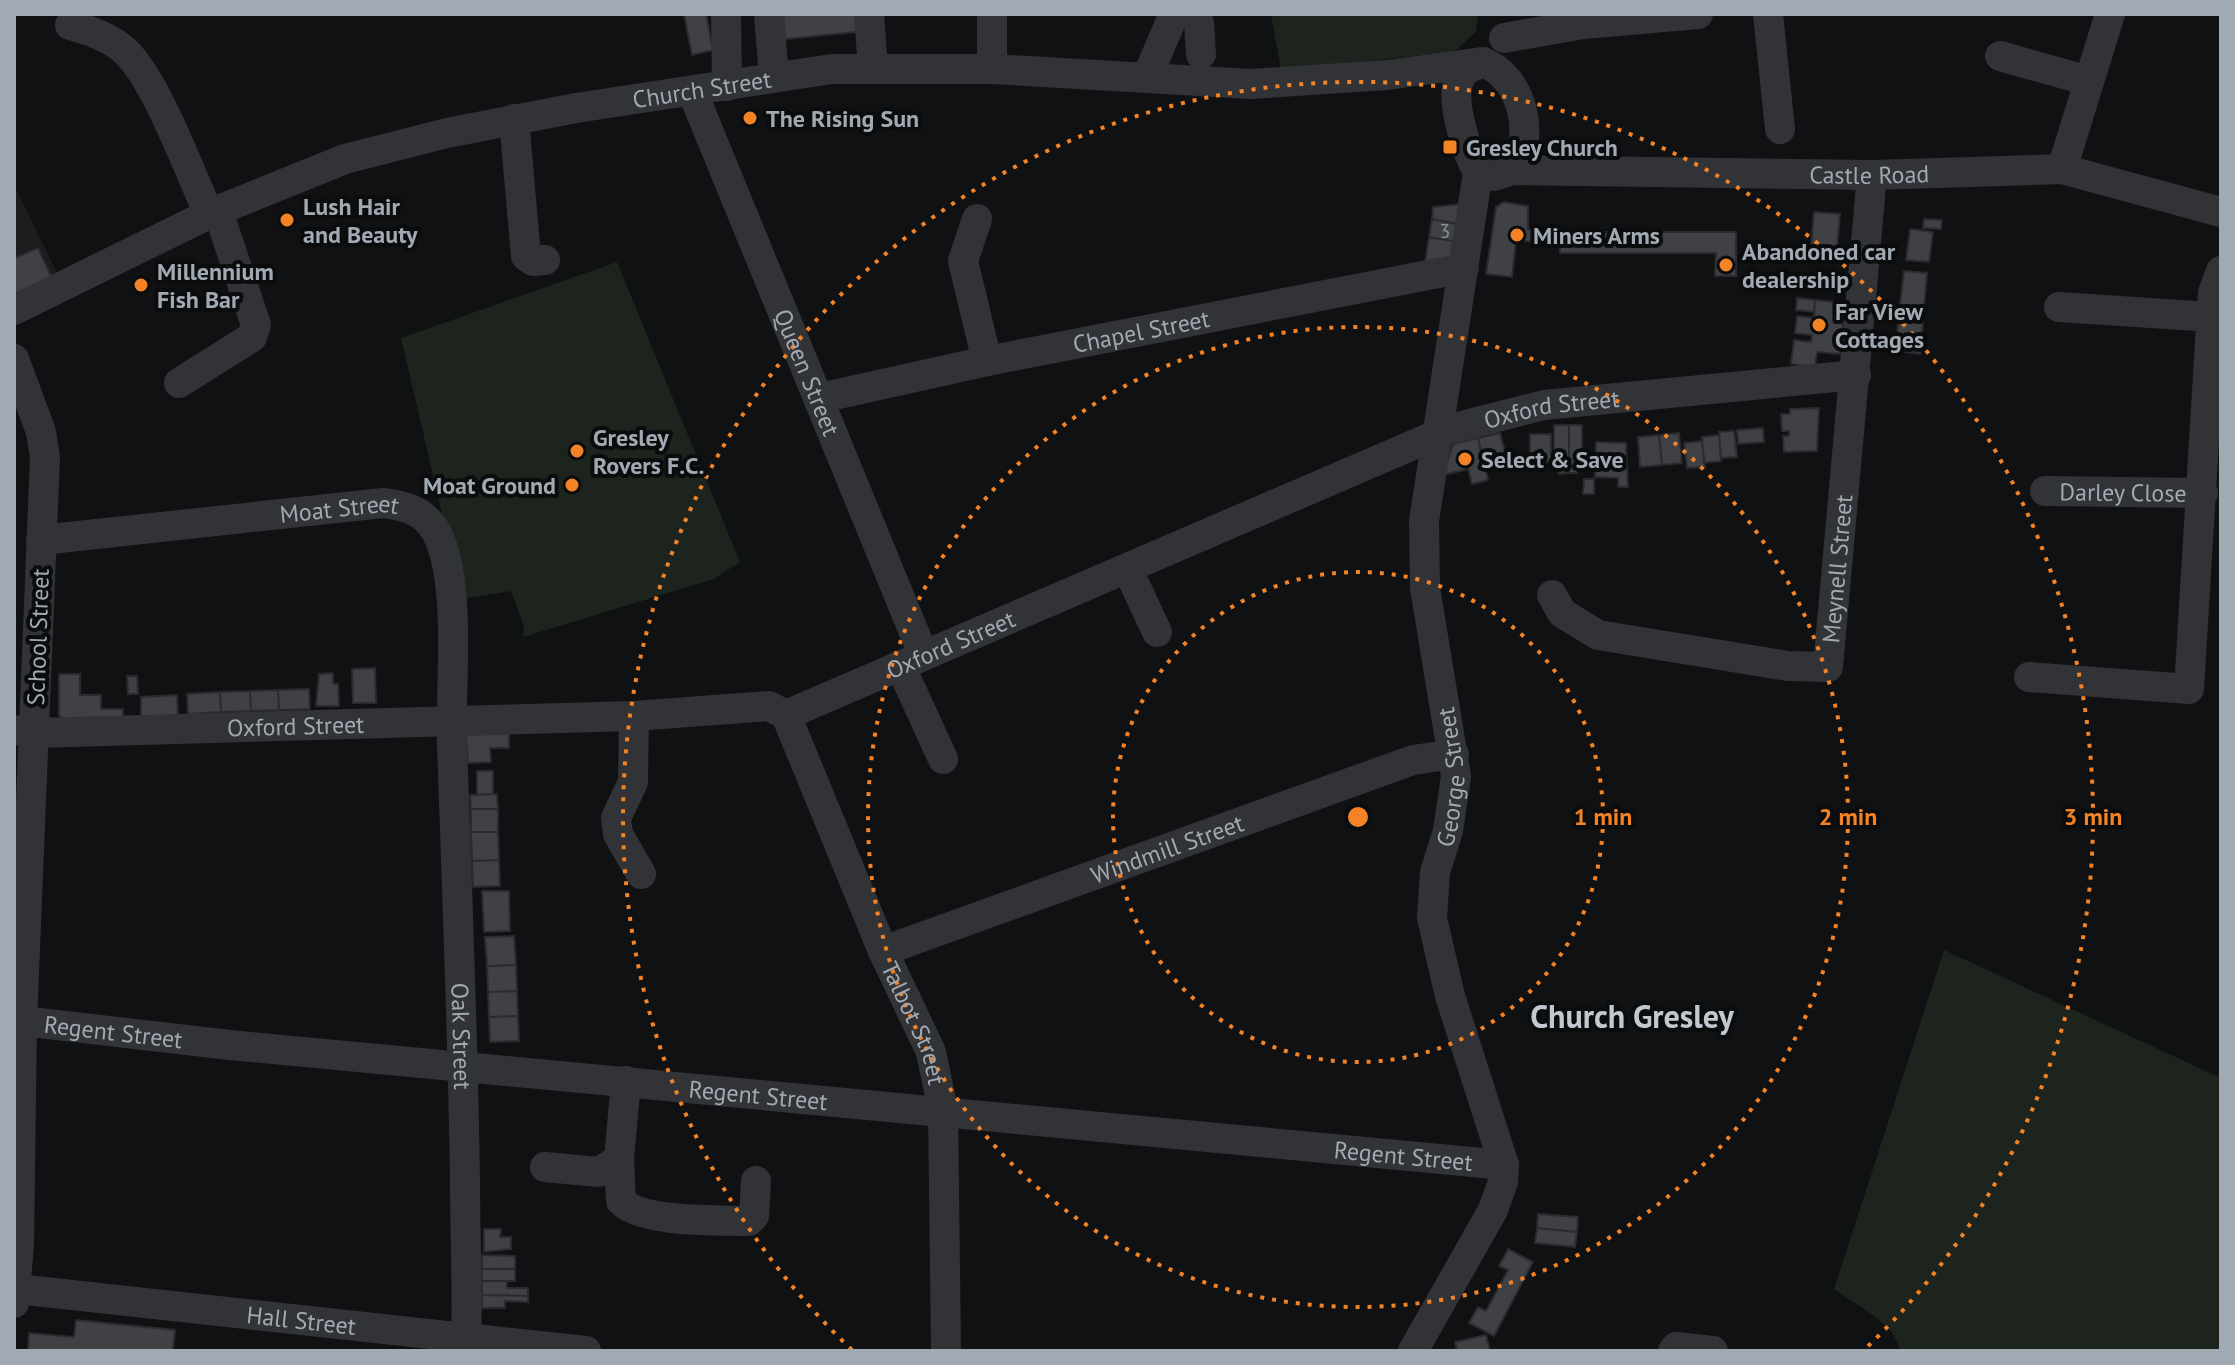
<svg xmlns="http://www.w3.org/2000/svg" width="2235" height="1365" font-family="'PT Sans',sans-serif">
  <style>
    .built { fill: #1c1d1f }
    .green { fill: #1d241d }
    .building { fill: #3f4145; stroke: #2a2b2e; stroke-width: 2 }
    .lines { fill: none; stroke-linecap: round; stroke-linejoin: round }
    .minor { stroke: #313337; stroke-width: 30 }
    .ring { fill: none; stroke: #f48326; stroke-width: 4; stroke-dasharray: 4 8 }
    .poi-dot { fill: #f48326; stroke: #0b0c0d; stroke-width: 3 }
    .labels { text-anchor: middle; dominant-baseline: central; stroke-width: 8; stroke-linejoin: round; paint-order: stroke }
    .number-label { font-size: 20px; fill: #889098 }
    .street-label { font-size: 24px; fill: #a1aab3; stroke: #0b0c0d }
    .poi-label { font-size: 24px; font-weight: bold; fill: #a1aab3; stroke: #0b0c0d; text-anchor: start }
    .district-label { font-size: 32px; font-weight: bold; fill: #c2c8cf; stroke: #0b0c0d }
    .centre { fill: #f48326; stroke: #0b0c0d; stroke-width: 4 }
    .ring-label { font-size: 24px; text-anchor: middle; font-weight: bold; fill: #f48326; stroke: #0b0c0d; stroke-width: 8; stroke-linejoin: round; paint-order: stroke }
  </style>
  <rect width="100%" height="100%" fill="#101112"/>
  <path class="built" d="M14 185 59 277 14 300Z"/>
  <path class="green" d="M1271 14H1478L1476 32 1454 52 1281 70Z
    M617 262 740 562 714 579 523 637 524 627 511 591 462 599 401 338Z
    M1944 950 2221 1078V1351H1900C1897 1324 1854 1304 1834 1289Z"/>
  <path class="building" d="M684 14H706L713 50 692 55Z
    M775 14H865L866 31 777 40Z
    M1504 202 1528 206V229L1544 231 1542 243 1516 240 1512 277 1486 274 1496 207Z
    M1462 204V225L1432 219 1433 207Z
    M1814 212 1840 214 1837 250 1811 248Z
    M1432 219 1462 225 1458 242 1429 237Z
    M1924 219 1942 220 1941 229 1923 228Z
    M1910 229 1933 232 1929 262 1906 260Z
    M1560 232H1736V276H1715L1716 253H1560Z
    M1429 237 1458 242 1452 259 1425 263Z
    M38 248 52 278 14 295V258Z
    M1904 271 1927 273 1924 308 1900 305Z
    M1797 298 1815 300 1814 312 1796 310Z
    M1815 300 1845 303 1840 354 1817 352 1815 367 1791 364 1794 340 1811 342 1812 335 1795 333 1797 316 1814 318Z
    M1899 318 1923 321 1920 354 1895 351Z
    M1819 408 1817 451 1784 452 1783 436H1789V431H1782L1781 414H1790V409Z
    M1554 425H1569V473L1559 474V450L1554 449Z
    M1569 425H1582V453H1577V473H1569Z
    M1763 428 1764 442 1738 444 1737 430Z
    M1734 431 1737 457 1721 458 1719 432Z
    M1500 433 1508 463 1485 469 1478 438Z
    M1679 433 1682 463 1662 465 1659 435Z
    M1530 434H1551V462L1530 463Z
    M1659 435 1662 465 1640 467 1638 437Z
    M1719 435 1721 461 1704 463 1702 437Z
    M1478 438 1488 480 1472 484 1468 469 1443 475 1453 444Z
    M1702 441 1705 467 1687 468 1684 443Z
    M1596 442 1626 443 1628 487H1618V478L1595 477Z
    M1584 479H1594V494H1583Z
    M375 668 376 703H353L352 669Z
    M333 673V684H338L339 706H316L319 674Z
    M59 674H80V695H101V709H123V719H63L59 715Z
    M127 676H137L138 694H128Z
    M309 689 310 709 279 710 278 690Z
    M278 690 279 710 251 711 250 691Z
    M250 691 251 711 221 712 220 692Z
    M220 692 221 712 188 714 187 694Z
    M177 695 178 716 141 717V697Z
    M509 733V748H490L491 762 468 763 466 735Z
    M477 771H493V794L477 795Z
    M497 794 498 809H471L470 795Z
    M471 809H498V832H471Z
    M471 832H498L499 860 472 861Z
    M499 860 500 886 473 887 472 861Z
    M482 891H509L510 931 484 932Z
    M514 936 516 965 487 966 485 937Z
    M516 965 517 991 488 992 487 966Z
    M517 991 518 1016 489 1017 488 992Z
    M518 1016 519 1041 490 1042 489 1017Z
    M1538 1214 1578 1217 1577 1232 1537 1228Z
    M1537 1228 1577 1232 1575 1247 1535 1243Z
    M484 1229H501L500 1237H511V1249L484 1252Z
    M1508 1249 1533 1262 1494 1336 1469 1323 1478 1307 1486 1311 1508 1270 1499 1266Z
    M482 1255 515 1256V1269H482Z
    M482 1269H515V1281H482Z
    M482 1281H507V1288H528V1296L482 1295Z
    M482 1295 528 1296V1302L505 1301V1308H482Z
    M76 1320 175 1330 173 1351H28L29 1333 74 1337Z
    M1486 1335 1490 1351H1457L1455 1342Z"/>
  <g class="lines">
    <g class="minor">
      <path d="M726 14 727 86"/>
      <path d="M769 14 774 78"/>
      <path d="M869 14 873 68"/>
      <path d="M1195 14 1199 23 1201 54"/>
      <path d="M1768 14 1780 129"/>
      <path d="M70 25C90 31 111 37 126 52 156 80 190 173 209 214"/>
      <path d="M1504 38 1583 24 1698 14"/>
      <path d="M2000 56 2089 81"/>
      <path d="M992 69V14"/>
      <path d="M1147 77 1174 14"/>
      <path id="s1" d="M692 91 923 654"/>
      <path d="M514 119 526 256 533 261 545 260"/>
      <path d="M2062 169 2110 14"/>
      <path id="s2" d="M1513 170C1536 137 1523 77 1483 62 1473 66 1463 70 1459 80 1450 101 1467 154 1478 172L1494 176 1513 170 1872 175 2062 169 2221 212"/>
      <path d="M977 219 963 261 987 361"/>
      <path d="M2059 307 2212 317"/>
      <path id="s3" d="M14 310 209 214 345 159 447 133 576 108 832 69H992L1251 84 1387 75 1483 62"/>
      <path d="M14 359 41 432 45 457 22 1022 19 1245 14 1303"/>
      <path d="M179 383 252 337 256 325 218 211"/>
      <path id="s4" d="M820 398 987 361 1464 268"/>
      <path id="s5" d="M2045 491 2203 493"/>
      <path id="s6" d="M41 540 383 503C410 506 429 513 440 540 461 592 450 687 452 745 457 890 463 1036 465 1181 465 1238 468 1295 466 1351"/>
      <path d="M1128 570 1157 632"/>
      <path id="s7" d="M1552 595 1562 613 1598 635 1788 666 1828 667 1872 175"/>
      <path d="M900 665 943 759"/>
      <path d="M2029 677 2189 689 2213 292 2221 271"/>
      <path id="s8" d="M786 715 883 951 931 1052 943 1110 946 1351"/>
      <path d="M634 716 633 782 616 818 618 834 641 874"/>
      <path id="s9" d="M14 730 35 733 634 716 769 706 786 715 1450 429 1544 405 1856 375"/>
      <path id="s10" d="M883 951 1413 760 1454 754"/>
      <path id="s11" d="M14 1020 230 1045 1504 1165"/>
      <path d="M619 1159 621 1201C642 1223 718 1220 749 1221L754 1216 756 1181"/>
      <path d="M545 1167 599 1172 619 1159 626 1081"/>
      <path id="s12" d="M17 1289 586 1351"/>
      <path id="s13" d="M1413 1351 1493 1210 1503 1182 1504 1165 1450 996 1432 918 1435 872 1448 831 1456 776 1425 588 1424 521 1478 172"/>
      <path d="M1673 1351 1676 1347 1713 1351"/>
    </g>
  </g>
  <g class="ring">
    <circle cx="1358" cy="817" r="245"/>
    <circle cx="1358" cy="817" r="490"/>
    <path d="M852 1350A735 735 0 1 1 1864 1350"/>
  </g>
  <g class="poi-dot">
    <circle cx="750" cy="118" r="8"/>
    <rect x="1442" y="139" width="16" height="16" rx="4"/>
    <circle cx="287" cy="220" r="8"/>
    <circle cx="1517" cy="235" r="8"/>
    <circle cx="1726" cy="265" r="8"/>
    <circle cx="141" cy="285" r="8"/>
    <circle cx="1819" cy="325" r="8"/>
    <circle cx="577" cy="451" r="8"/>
    <circle cx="1465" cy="459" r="8"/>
    <circle cx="572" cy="485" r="8"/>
  </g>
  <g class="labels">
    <g class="number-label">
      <text x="1445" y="231">3</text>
    </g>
    <g class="street-label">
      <text stroke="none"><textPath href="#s3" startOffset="728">Church Street</textPath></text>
      <text stroke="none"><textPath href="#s2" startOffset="646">Castle Road</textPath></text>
      <text stroke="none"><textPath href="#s4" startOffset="328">Chapel Street</textPath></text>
      <text stroke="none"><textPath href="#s1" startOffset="304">Queen Street</textPath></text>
      <text stroke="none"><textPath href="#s9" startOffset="1602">Oxford Street</textPath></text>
      <text stroke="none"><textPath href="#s5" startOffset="78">Darley Close</textPath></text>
      <text stroke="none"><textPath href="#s6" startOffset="300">Moat Street</textPath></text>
      <text stroke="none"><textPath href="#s7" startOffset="394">Meynell Street</textPath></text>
      <text transform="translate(38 637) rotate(-88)">School Street</text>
      <text stroke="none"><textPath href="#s9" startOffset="954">Oxford Street</textPath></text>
      <text stroke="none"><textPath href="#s9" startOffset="282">Oxford Street</textPath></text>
      <text stroke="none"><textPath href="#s13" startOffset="610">George Street</textPath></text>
      <text stroke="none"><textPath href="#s10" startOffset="302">Windmill Street</textPath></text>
      <text stroke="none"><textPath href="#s8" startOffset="334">Talbot Street</textPath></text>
      <text stroke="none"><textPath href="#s11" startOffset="100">Regent Street</textPath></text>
      <text stroke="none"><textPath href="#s6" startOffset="914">Oak Street</textPath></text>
      <text stroke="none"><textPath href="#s11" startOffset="748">Regent Street</textPath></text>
      <text stroke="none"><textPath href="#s11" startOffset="1396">Regent Street</textPath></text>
      <text stroke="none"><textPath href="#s12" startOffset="286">Hall Street</textPath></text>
    </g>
    <g class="poi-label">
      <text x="766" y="118">The Rising Sun</text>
      <text x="1466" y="147">Gresley Church</text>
      <text x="303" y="206">Lush Hair<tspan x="303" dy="28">and Beauty</tspan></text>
      <text x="1533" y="235">Miners Arms</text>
      <text x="1742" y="251">Abandoned car<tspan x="1742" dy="28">dealership</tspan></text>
      <text x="157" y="271">Millennium<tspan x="157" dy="28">Fish Bar</tspan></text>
      <text x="1835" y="311">Far View<tspan x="1835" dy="28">Cottages</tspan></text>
      <text x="593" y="437">Gresley<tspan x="593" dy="28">Rovers F.C.</tspan></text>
      <text x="1481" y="459">Select &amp; Save</text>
      <text x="556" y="485" text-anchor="end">Moat Ground</text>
    </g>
    <g class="district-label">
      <text x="1632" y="1016">Church Gresley</text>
    </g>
  </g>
  <circle cx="1358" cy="817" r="12" class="centre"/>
  <g class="ring-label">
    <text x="1603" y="825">1 min</text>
    <text x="1848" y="825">2 min</text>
    <text x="2093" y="825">3 min</text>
  </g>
  <rect width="2235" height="1365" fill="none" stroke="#a1aab3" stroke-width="32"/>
</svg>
